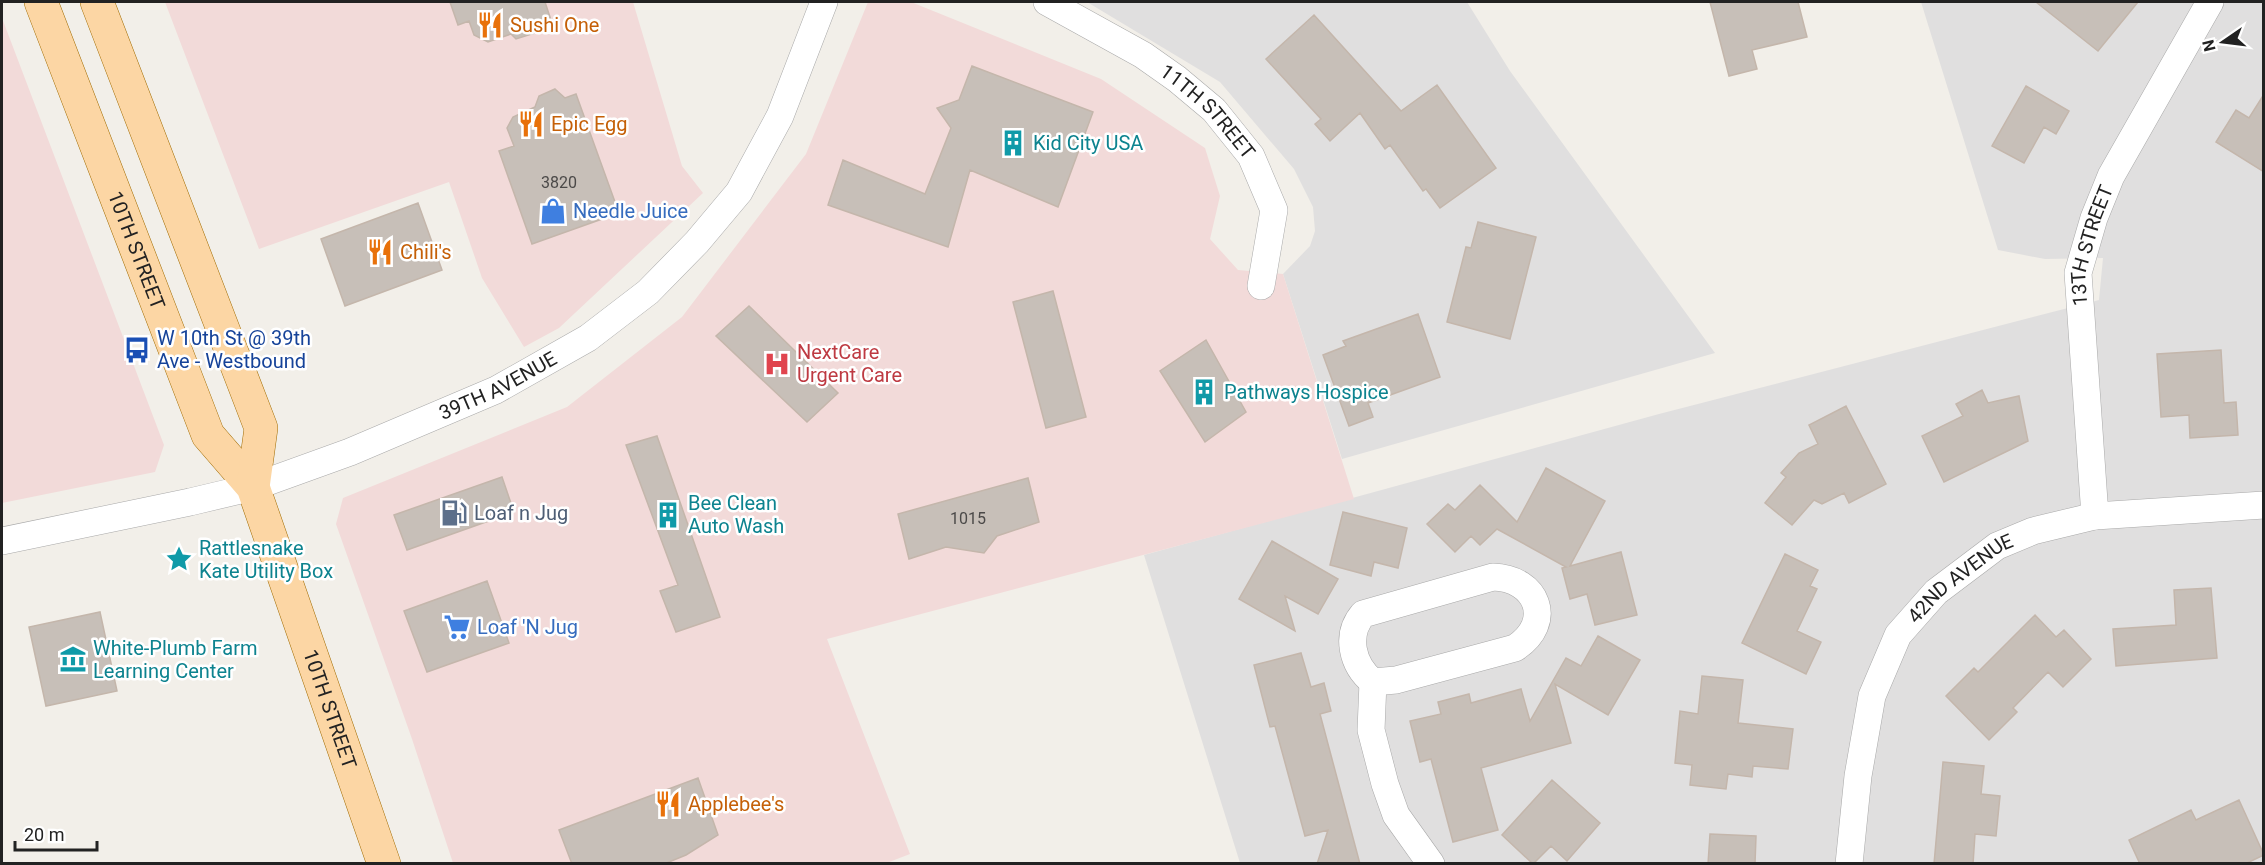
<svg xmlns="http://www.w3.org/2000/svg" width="2265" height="865" font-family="Roboto,sans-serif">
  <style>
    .residential { fill: #e0dfdf }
    .commercial { fill: #f2dad9 }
    .building { fill: #c7bfb8; stroke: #c4b6ab; stroke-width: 1.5 }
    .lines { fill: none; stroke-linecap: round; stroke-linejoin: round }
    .minor-casing { stroke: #a9a9a9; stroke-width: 28 }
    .major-casing { stroke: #a06b00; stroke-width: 34 }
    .minor { stroke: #fff; stroke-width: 27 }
    .major { stroke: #fcd6a4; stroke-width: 33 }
    .labels { text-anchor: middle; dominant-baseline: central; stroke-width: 5; stroke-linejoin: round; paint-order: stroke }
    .number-label { font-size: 16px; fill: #4b4948 }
    .food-label { font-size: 20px; fill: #c56008; stroke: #fff; text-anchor: start }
    .street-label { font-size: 20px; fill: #222; stroke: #fff }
    .culture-label { font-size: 20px; fill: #0d838f; stroke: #fff; text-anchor: start }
    .shop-label { font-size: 20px; fill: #366cbe; stroke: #fff; text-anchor: start }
    .transit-label { font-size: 20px; fill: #164399; stroke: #fff; text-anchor: start }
    .health-label { font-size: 20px; fill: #be3a42; stroke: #fff; text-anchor: start }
    .service-label { font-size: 20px; fill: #4e5e75; stroke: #fff; text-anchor: start }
  </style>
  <rect width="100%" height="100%" fill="#f2efe9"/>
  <path class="residential" d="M1087 2H1467L1510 71 1715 353 1342 459 1283 274 1310 246 1315 231 1313 207 1294 169 1220 82Z
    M1921 2H2263V863H1240L1144 555 1659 414 2099 300 2103 258 2045 259 1998 250Z"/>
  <path class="commercial" d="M165 2H633L682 166 703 193 559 328 524 347 482 278 449 182 259 249Z
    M868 2H911L1101 79 1205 148 1220 196 1210 239 1238 270 1283 274 1354 499 827 639 910 854 884 864 453 863 412 739 336 524 343 498 567 407 682 317 806 154Z
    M2 18 164 445 155 472 2 503Z"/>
  <path class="building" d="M450 2H545L551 20 537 25 535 33 516 39 511 34 488 42 474 35 469 21 458 25Z
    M1710 2H1798L1807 37 1752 50 1757 69 1729 76Z
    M2036 2H2138L2098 51Z
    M1314 15 1401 111 1437 85 1496 168 1440 208 1426 189 1423 191 1390 145 1385 149 1360 113 1330 141 1315 124 1321 119 1266 59Z
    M972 66 1093 112 1058 207 970 170 948 247 828 205 843 160 925 194 951 128 937 108 959 100Z
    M2026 86 2069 111 2056 134 2044 127 2024 163 1992 146Z
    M555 89 565 98 576 94 619 213 532 244 499 151 514 146 507 128 513 117 535 107 539 96Z
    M2264 94V172L2216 142 2236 110 2249 118Z
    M418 203 442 270 345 306 321 239Z
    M1478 222 1536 237 1510 339 1447 322 1466 247 1471 248Z
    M1053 291 1086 417 1046 428 1013 302Z
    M749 306 838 393 807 422 716 336Z
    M1418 314 1440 377 1368 403 1373 417 1349 426 1323 355 1346 346 1343 341Z
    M1206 340 1246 412 1205 442 1160 371Z
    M2221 350 2224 403 2236 402 2238 435 2190 438 2189 415 2161 417 2157 354Z
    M1982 390 1988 403 2019 396 2028 441 1944 482 1922 436 1963 416 1956 404Z
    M1846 406 1886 484 1849 503 1844 493 1822 504 1814 500 1792 525 1765 503 1786 477 1781 473 1799 453 1818 444 1809 425Z
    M657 436 720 617 676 632 660 591 678 585 626 445Z
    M1546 468 1605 501 1570 566 1621 552 1637 615 1595 625 1587 594 1570 599 1562 568 1566 567 1497 529 1480 545 1471 536 1455 552 1427 524 1448 504 1455 510 1480 485 1517 522Z
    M502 477 514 512 407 550 394 515Z
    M1028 478 1039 522 997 536 984 553 946 547 909 559 898 514Z
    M1343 512 1407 528 1398 568 1374 562 1371 576 1330 565Z
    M1272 541 1338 579 1318 614 1285 596 1295 631 1239 599Z
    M1785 554 1818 570 1810 586 1817 589 1797 631 1821 642 1806 674 1742 643Z
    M487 581 509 643 427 672 404 611Z
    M2211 588 2217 658 2116 666 2113 629 2176 625 2174 590Z
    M100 612 117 691 46 706 29 627Z
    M2035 615 2056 637 2064 630 2091 659 2063 687 2048 672 2013 708 2017 712 1989 740 1946 696 1974 668 1978 672Z
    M1598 636 1640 660 1608 715 1555 684 1571 743 1481 768 1498 830 1453 842 1431 759 1420 762 1410 721 1441 714 1438 702 1469 694 1471 703 1521 689 1530 721 1566 658 1581 666Z
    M1301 653 1311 687 1324 683 1331 711 1320 714 1360 864H1317L1328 830 1305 836 1275 726 1270 727 1254 665Z
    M1702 676 1743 680 1738 723 1793 729 1788 769 1753 766 1752 777 1728 774 1726 789 1690 785 1692 765 1675 763 1680 711 1698 714Z
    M1943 762 1984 766 1981 794 2000 796 1996 836 1975 834 1973 864H1934Z
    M698 778 718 835 686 855 664 864H572L559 830Z
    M1552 780 1600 823 1567 861 1551 846 1533 864 1502 835Z
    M2239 800 2264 855 2245 864H2140L2129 840 2191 810 2196 820Z
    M1710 834 1756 836 1755 864H1708Z"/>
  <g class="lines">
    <g class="minor-casing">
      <g id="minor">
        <path id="s1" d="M1047 2 1143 55 1177 79 1214 110 1251 156 1274 210 1261 286"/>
        <path id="s2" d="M2095 516 2078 273 2094 218 2111 176 2210 2"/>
        <path id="s3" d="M2 541 190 502 253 487 350 452 496 390 588 338 648 292 697 242 739 192 780 116 824 2"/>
        <path d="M1493 577C1537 578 1555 622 1515 648L1396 680 1373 682C1352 665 1345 635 1363 614Z"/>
        <path d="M1373 682 1371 730 1385 784 1396 815 1431 864"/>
        <path id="s4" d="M1849 864 1858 776 1872 696 1898 635 1936 592 1997 546 2033 531 2095 516 2264 505"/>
      </g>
    </g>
    <g class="major-casing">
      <g id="major">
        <path id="s5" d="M41 2 208 435 253 487 384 864"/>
        <path d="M97 2 261 428 253 487"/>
      </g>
    </g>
    <use href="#minor" class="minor"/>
    <use href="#major" class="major"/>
  </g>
  <defs>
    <g id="restaurant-bare" transform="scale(2.07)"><path d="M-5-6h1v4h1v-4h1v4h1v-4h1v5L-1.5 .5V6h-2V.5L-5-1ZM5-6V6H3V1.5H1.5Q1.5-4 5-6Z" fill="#e8710a" stroke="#fff" stroke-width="2.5" paint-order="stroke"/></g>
    <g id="building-bare" transform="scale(2.07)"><path d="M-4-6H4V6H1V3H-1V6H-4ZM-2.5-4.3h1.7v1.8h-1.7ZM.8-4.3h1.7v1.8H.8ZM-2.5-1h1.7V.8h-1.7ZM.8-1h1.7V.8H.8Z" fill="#0f9aa8" stroke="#fff" stroke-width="2.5" paint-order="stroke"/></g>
    <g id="shop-bare" transform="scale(2.07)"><path d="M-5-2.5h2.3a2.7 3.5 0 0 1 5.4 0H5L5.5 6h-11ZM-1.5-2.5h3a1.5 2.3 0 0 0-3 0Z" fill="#3f7fe0" stroke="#fff" stroke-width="2.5" paint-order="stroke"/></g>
    <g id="bus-bare" transform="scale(2.07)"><path d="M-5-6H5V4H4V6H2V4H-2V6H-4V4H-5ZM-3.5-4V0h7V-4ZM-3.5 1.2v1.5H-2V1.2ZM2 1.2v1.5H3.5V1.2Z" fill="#1a4fb4" stroke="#fff" stroke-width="2.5" paint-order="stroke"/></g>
    <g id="hospital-bare" transform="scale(2.07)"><path d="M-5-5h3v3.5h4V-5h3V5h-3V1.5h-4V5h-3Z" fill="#e0444e" stroke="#fff" stroke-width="2.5" paint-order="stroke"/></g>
    <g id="fuel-bare" transform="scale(2.07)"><path d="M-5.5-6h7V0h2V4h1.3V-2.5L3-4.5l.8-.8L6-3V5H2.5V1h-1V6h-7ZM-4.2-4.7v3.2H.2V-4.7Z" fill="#5c6f8a" stroke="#fff" stroke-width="2.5" paint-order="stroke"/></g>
    <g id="sight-bare" transform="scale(2.07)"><path d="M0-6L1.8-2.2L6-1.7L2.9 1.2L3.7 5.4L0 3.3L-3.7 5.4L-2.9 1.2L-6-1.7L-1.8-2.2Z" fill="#0f9aa8" stroke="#fff" stroke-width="2.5" paint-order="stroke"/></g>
    <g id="supermarket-bare" transform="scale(2.07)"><path d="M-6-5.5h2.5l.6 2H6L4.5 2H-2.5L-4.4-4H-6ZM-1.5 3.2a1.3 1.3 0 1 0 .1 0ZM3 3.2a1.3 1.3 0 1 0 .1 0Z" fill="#3f7fe0" stroke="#fff" stroke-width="2.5" paint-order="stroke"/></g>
    <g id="museum-bare" transform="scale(2.07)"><path d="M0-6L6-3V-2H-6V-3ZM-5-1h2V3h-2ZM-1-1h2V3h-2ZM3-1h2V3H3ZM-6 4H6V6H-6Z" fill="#0f9aa8" stroke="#fff" stroke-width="2.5" paint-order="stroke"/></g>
  </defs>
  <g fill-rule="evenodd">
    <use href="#restaurant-bare" x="490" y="25"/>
    <use href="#restaurant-bare" x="531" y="124"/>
    <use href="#building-bare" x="1013" y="143"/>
    <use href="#shop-bare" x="553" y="211"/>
    <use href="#restaurant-bare" x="380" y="252"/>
    <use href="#bus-bare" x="137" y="350"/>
    <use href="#hospital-bare" x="777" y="364"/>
    <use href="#building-bare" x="1204" y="392"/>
    <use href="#fuel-bare" x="454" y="513"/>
    <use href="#building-bare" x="668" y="515"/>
    <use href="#sight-bare" x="179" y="559"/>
    <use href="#supermarket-bare" x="457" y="627"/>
    <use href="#museum-bare" x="73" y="659"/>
    <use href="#restaurant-bare" x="668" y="804"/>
  </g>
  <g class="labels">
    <g class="number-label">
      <text x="559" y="182">3820</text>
      <text x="968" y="518">1015</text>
    </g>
    <g class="food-label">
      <text x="510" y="25">Sushi One</text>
      <text x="551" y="124">Epic Egg</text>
      <text x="400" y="252">Chili's</text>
      <text x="688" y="804">Applebee's</text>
    </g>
    <g class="street-label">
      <text stroke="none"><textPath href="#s1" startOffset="196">11TH STREET</textPath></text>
      <text stroke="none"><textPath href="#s2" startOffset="273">13TH STREET</textPath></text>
      <text stroke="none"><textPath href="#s5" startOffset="266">10TH STREET</textPath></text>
      <text stroke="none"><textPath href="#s3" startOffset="522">39TH AVENUE</textPath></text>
      <text stroke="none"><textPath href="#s4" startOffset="321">42ND AVENUE</textPath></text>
      <text stroke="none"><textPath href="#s5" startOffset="768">10TH STREET</textPath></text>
    </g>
    <g class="culture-label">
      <text x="1033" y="143">Kid City USA</text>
      <text x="1224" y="392">Pathways Hospice</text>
      <text x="688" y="503">Bee Clean<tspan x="688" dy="23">Auto Wash</tspan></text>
      <text x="199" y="548">Rattlesnake<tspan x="199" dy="23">Kate Utility Box</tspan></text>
      <text x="93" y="648">White-Plumb Farm<tspan x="93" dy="23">Learning Center</tspan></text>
    </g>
    <g class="shop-label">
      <text x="573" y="211">Needle Juice</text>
      <text x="477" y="627">Loaf 'N Jug</text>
    </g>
    <g class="transit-label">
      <text x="157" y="338">W 10th St @ 39th<tspan x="157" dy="23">Ave - Westbound</tspan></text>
    </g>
    <g class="health-label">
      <text x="797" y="352">NextCare<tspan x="797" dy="23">Urgent Care</tspan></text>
    </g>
    <g class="service-label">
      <text x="474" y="513">Loaf n Jug</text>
    </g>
  </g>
  <rect width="2265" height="865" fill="none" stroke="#222222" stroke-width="6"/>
  <g transform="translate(2223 42) rotate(256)" stroke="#ffffff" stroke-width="4.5" paint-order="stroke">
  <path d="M0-4.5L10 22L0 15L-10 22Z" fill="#222222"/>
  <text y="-9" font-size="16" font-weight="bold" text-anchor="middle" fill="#222222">N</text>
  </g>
  <path d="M15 841v9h82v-9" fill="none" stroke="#222222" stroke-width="3"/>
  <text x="24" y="841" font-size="18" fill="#222222" stroke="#ffffff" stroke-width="4.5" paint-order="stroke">20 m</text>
</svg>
